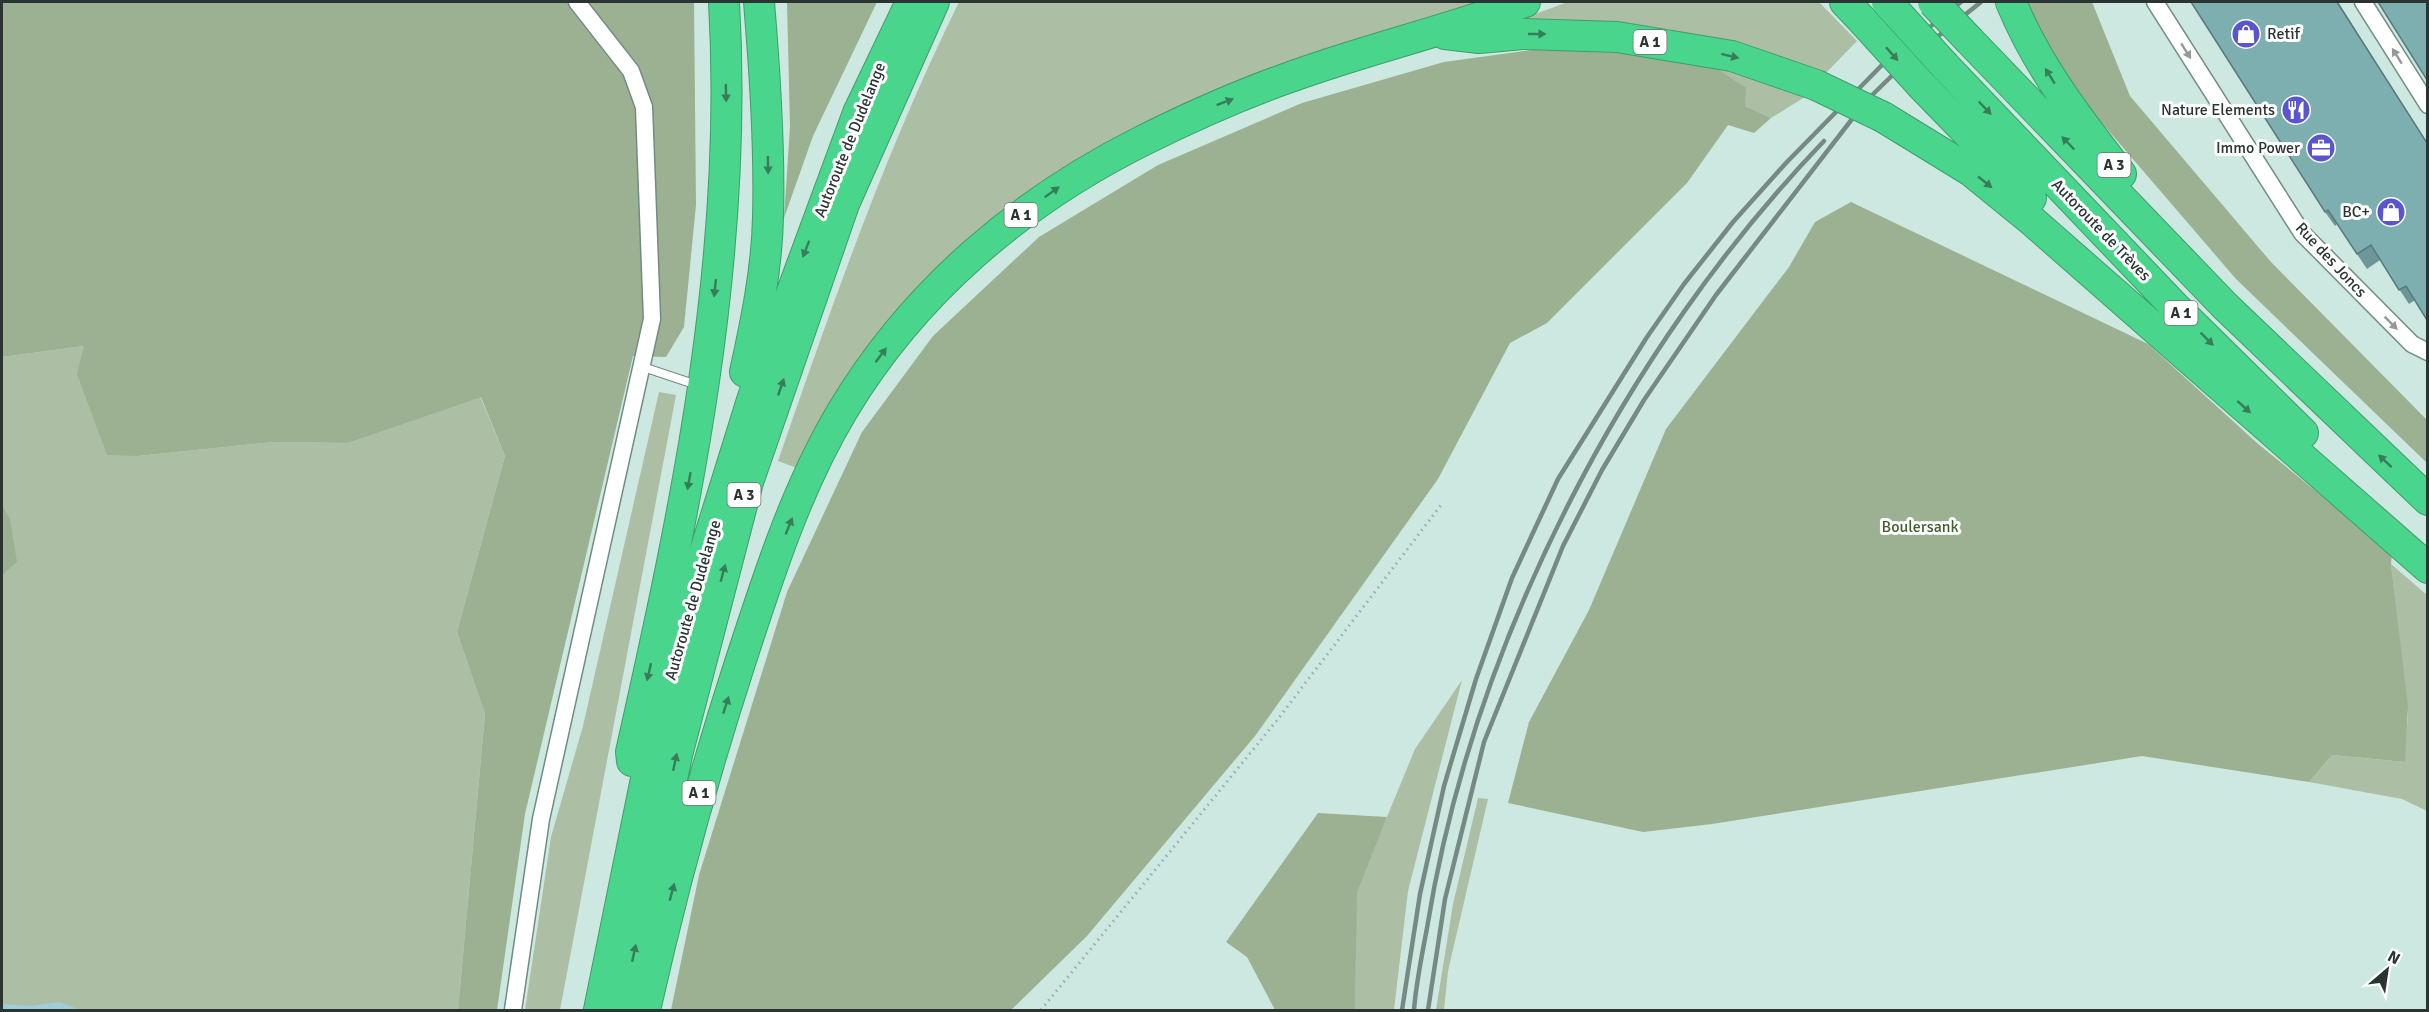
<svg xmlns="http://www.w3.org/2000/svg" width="2429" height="1012" font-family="Signika,sans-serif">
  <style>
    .green { fill: #acbfa4 }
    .forest { fill: #9bb191 }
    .water { fill: #9fcddc }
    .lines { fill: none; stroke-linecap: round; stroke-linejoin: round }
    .lane-casing { stroke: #728c85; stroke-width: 10 }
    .street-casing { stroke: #728c85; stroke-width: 19 }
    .highway-casing { stroke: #3e9e6c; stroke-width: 32 }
    .path { stroke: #97aea7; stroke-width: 3; stroke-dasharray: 1.5 4.5; stroke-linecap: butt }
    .lane { stroke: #fff; stroke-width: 8 }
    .street { stroke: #fff; stroke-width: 16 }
    .highway { stroke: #49d68c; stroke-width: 30 }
    .rail { stroke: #768983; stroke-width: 4.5 }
    .highway-bridge-casing { stroke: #3e9e6c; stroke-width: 32; stroke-linecap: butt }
    .highway-bridge { stroke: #49d68c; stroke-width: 30 }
    .wall { fill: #6c9697 }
    .shaded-wall { fill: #587a7b }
    .building { fill: #7eafb0; stroke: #587a7b; stroke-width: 1.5 }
    .oneway { fill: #387d5a }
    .oneway2 { fill: #949a98 }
    .labels { text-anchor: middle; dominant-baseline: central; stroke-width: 6; stroke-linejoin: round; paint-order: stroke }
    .shield { fill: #fff; stroke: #6a7270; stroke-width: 1.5 }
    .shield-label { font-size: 15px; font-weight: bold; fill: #2a3532 }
    .poi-label { font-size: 16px; fill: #2a3532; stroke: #fff; text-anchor: end }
    .street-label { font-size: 16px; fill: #2a3532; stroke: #fff }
    .park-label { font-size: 16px; fill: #405f2f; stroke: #fff }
  </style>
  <rect width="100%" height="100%" fill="#cce8e0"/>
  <path class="green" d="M959 2H1485L1006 210 797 468 778 461C832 305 886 150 959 2Z
    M1568 2H1819L1857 41 1822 77 1735 45 1669 30 1528 22 1527 17Z
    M1708 63 1808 95 1771 118 1745 106Z
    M84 346 138 456 274 442 348 443 480 396 505 456 457 632 485 714 458 1010H2V357Z
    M659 392 676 395 560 1010H525L551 837 583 726Z
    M2391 564 2427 595V811L2402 799 2309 782 2332 755 2404 762 2408 714Z
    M1462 680 1408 891 1394 1010H1355L1356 892 1415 749Z
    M1478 798 1488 799 1448 971 1444 1010H1436L1453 904Z"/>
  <path class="forest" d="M2 2H694L696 205 684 327 666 357 633 356 525 814 497 1010H458L485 714 457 632 505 456 481 397 348 443 274 442 138 456 107 455 77 374 84 346 2 357Z
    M787 2H877L813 136 784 218 790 127Z
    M2020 2H2092L2130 96 2271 262 2427 420V463L2236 279 2071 87Z
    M1545 48 1594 49 1708 63 1746 88 1745 106 1771 118 1754 133 1728 125 1687 183 1547 323 1510 343 1438 479 1255 736 1087 936 1011 1010H671L699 875 787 592 862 432 933 336 1039 237 1158 165 1302 103 1444 62Z
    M1851 202 2148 344 2257 443 2392 553 2391 564 2408 707 2405 762 2332 755 2309 782 2142 756 1712 824 1643 832 1508 803 1529 722 1589 610 1666 429 1789 267 1815 222Z
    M2 505 10 519 17 562 2 575Z
    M1318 813 1387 817 1357 892 1355 1010H1275L1247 957 1226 942Z"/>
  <path class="water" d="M60 1002 80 1010H2V1004L32 1006Z"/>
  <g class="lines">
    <g class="lane-casing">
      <path id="lane" d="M643 367 697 385"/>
    </g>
    <g class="street-casing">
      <path id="street" d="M2155 2 2302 233 2412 344 2428 352
        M2363 2 2428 105
        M513 1010 541 819 652 319 644 107 631 71 577 2"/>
    </g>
    <g class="highway-casing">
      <path id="highway" d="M1845 2 1863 21
        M2011 2C2037 66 2079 120 2121 174
        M1445 34 1479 38 1523 34 1617 37 1732 56 1816 85
        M1970 41 2225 306 2428 500
        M1945 66 2177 309 2303 433
        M1922 86 2031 198
        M1883 117 1971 171 2030 219 2428 568
        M745 372C756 322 767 269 768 217 770 145 765 73 759 2
        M632 761 631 752C687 504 739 258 724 2
        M599 1010 651 754 691 596 753 397 858 113 911 2
        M624 1010 677 755 748 482 844 204 934 2
        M645 1010C671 894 702 780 739 666 767 580 796 488 843 410 914 292 1020 202 1142 141 1188 118 1235 97 1282 80 1362 50 1446 31 1525 2"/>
    </g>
    <path class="path" d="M1041 1010 1278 719 1441 505"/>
    <use href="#lane" class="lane"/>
    <use href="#street" class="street"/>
    <use href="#highway" class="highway"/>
    <path class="rail" d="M1402 1010 1420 894 1444 786 1476 679 1512 578 1558 479 1647 337 1684 284 1733 222 1786 163 1881 66 1961 2
      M1414 1010C1416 983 1422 955 1427 928 1473 643 1624 349 1824 141
      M1428 1010 1445 899 1484 742 1563 546 1602 470 1644 400 1716 295 1866 101 1907 61 1981 2"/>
    <g class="highway-bridge-casing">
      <path id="highway-bridge" d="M1887 2 1945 66
        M1933 2 1970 41
        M1863 21 1922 86
        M1816 85 1883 117"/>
    </g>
    <use href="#highway-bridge" class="highway-bridge"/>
  </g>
  <path class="wall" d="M2338 2 2415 300 2409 304 2380 260 2367 269 2337 224 2335 226 2325 212Z"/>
  <path class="shaded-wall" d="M2337 2H2338L2427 143Z"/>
  <path class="building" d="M2191 2H2337L2427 143V320L2406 286 2399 290 2371 245 2357 254 2328 210 2325 212Z
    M2378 2H2427V80Z"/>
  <defs><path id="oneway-solid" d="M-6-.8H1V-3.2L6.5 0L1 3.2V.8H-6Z" transform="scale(1.5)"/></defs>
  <g class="oneway">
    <use href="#oneway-solid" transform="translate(1537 34)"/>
    <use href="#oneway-solid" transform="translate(1892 54) rotate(48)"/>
    <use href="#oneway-solid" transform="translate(1730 56) rotate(14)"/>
    <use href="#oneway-solid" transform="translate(2050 76) rotate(-122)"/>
    <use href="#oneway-solid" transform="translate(726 93) rotate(89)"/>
    <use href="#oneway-solid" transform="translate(1225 102) rotate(-21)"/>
    <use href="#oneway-solid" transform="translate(1985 108) rotate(46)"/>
    <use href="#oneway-solid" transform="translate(2068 143) rotate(-134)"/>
    <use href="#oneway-solid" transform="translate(768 165) rotate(89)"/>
    <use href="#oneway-solid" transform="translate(1985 182) rotate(39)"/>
    <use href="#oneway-solid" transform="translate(1052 192) rotate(-36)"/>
    <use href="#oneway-solid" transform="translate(806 249) rotate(111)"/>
    <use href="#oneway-solid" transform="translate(715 288) rotate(96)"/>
    <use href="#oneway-solid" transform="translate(2207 339) rotate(45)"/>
    <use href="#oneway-solid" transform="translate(881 355) rotate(-53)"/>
    <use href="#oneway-solid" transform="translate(781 387) rotate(-71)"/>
    <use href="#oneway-solid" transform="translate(2244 407) rotate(42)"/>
    <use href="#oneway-solid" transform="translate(2385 461) rotate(-137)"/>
    <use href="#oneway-solid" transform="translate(689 481) rotate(100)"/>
    <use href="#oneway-solid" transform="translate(789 526) rotate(-68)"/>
    <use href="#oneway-solid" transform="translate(723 573) rotate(-75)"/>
    <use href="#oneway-solid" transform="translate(649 672) rotate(103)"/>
    <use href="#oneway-solid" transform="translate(726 705) rotate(-72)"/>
    <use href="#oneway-solid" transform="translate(675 762) rotate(-78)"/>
    <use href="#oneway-solid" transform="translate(672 892) rotate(-75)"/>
    <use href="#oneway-solid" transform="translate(634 953) rotate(-78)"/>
  </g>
  <g class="oneway2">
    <use href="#oneway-solid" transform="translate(2186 51) rotate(58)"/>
    <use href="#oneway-solid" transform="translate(2397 56) rotate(-122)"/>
    <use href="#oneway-solid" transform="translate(2391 323) rotate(45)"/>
  </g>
  <defs>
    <g id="shop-disc" transform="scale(1.5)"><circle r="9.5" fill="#5a55cc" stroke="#fff"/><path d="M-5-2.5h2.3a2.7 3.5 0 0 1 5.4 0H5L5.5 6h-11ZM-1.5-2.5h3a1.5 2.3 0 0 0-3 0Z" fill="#fff"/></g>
    <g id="restaurant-disc" transform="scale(1.5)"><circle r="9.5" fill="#5a55cc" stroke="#fff"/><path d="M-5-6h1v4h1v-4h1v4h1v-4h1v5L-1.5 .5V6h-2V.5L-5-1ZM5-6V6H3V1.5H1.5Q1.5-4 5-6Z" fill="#fff"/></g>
    <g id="office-disc" transform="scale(1.5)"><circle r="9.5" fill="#5a55cc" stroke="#fff"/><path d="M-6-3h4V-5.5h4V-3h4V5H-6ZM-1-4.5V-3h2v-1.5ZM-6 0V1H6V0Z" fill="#fff"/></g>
  </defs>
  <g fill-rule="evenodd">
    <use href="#shop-disc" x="2246" y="34"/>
    <use href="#restaurant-disc" x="2296" y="110"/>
    <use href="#office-disc" x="2321" y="148"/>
    <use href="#shop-disc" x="2391" y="212"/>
  </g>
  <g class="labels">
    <g class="shield">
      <rect x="1633.5" y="30" width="33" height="24" rx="4.5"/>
      <rect x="2097.5" y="153" width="33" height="24" rx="4.5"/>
      <rect x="1004.5" y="203" width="33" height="24" rx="4.5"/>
      <rect x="2164.5" y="301" width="33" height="24" rx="4.5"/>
      <rect x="727.5" y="483" width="33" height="24" rx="4.5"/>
      <rect x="682.5" y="781" width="33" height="24" rx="4.5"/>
    </g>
    <g class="shield-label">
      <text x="1650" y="42">A 1</text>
      <text x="2114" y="165">A 3</text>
      <text x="1021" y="215">A 1</text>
      <text x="2181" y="313">A 1</text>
      <text x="744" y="495">A 3</text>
      <text x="699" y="793">A 1</text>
    </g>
    <g class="poi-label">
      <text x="2267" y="34" text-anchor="start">Retif</text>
      <text x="2275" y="110">Nature Elements</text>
      <text x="2300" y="148">Immo Power</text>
      <text x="2370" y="212">BC+</text>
    </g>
    <g class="street-label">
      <text transform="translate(850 140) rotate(-68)">Autoroute de Dudelange</text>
      <text transform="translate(2101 230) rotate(46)">Autoroute de Trèves</text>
      <text transform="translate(2331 260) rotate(47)">Rue des Joncs</text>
      <text transform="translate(693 600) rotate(-74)">Autoroute de Dudelange</text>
    </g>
    <g class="park-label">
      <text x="1920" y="527">Boulersank</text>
    </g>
  </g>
  <rect width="2429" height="1012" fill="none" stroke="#2a3532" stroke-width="6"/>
  <g transform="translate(2387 970) rotate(29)" stroke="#ffffff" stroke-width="4.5" paint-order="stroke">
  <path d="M0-4.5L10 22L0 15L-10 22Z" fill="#2a3532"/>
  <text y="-9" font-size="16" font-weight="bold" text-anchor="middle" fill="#2a3532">N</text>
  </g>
</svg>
